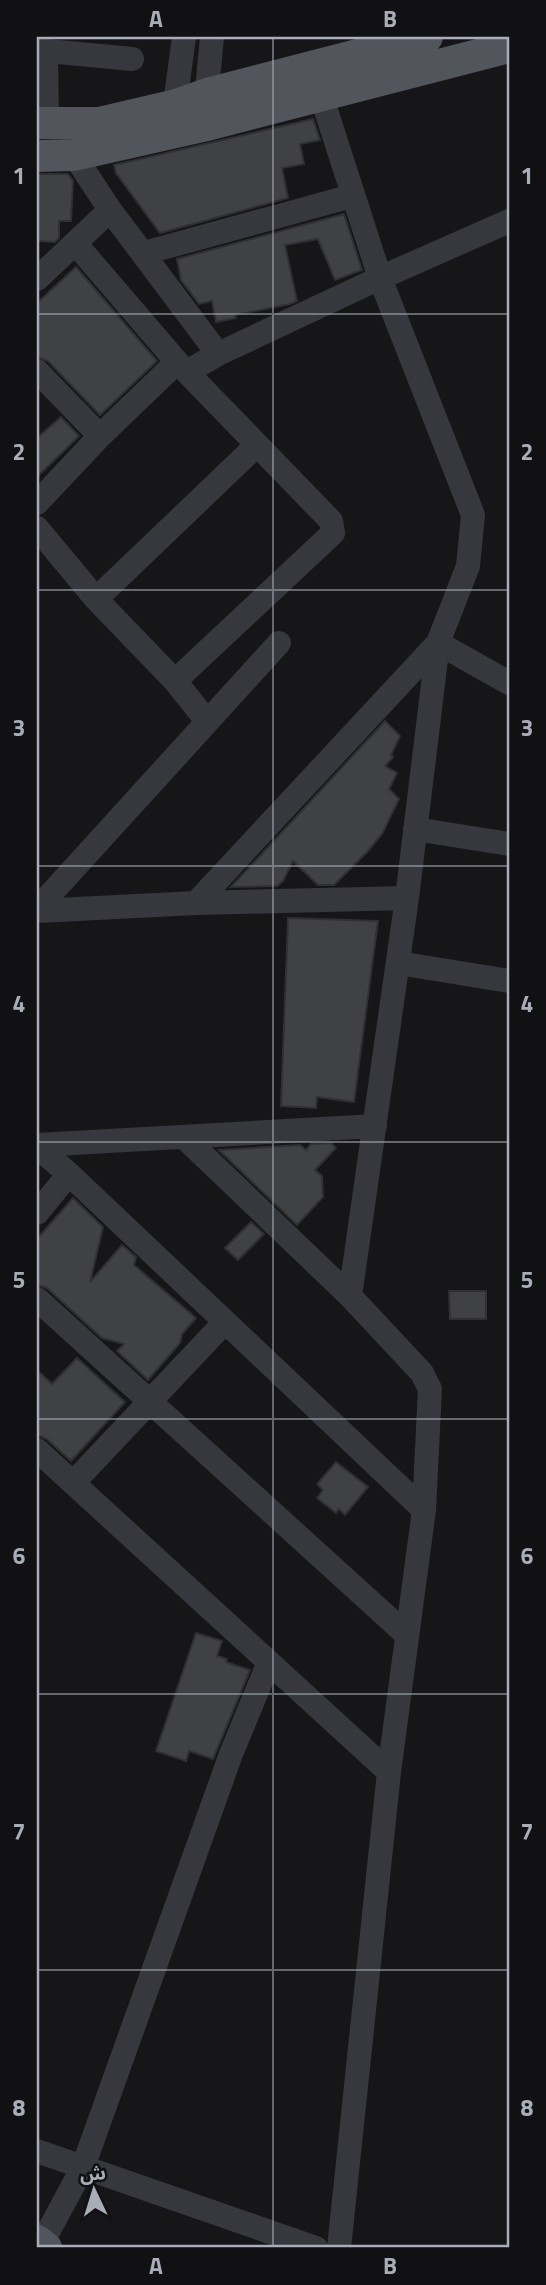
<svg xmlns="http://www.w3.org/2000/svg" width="546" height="2285" font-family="'Titillium Web','Noto Sans Arabic',sans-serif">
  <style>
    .building { fill: #404145; stroke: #303034; stroke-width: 2 }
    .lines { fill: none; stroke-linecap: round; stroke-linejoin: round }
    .minor { stroke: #37383d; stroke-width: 24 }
    .major { stroke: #53555c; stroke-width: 32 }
    .grid { fill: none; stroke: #a8adb8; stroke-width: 2; stroke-opacity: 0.55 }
    .neatline { fill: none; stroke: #a8adb8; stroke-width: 2.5 }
    .grid-label { font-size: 23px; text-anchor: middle; font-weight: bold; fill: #a8adb8 }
  </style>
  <rect width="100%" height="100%" fill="#161618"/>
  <path class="building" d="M313 119 320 140 300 144 304 164 282 168 288 198 160 233 116 173 114 165Z
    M37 174H68L73 181 71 221H59V238L55 242 37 241Z
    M344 214 362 270 335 280 318 239 285 245 297 301 290 304 235 315 236 318 216 322 212 301 199 304 181 280 177 259Z
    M76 267 157 361 100 415 48 361 37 357V303Z
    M61 417 79 436 37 477V438Z
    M385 721 400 736 391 755 393 757 385 766 397 773 389 789 399 799 382 834 368 851 334 885H318L293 861 283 881 277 886 231 887Z
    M288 918 378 921 354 1102 317 1097 316 1108 281 1106Z
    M331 1143 336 1148 315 1170 322 1176 323 1197 297 1225 219 1150 300 1145 306 1150 311 1144Z
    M73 1198 103 1227 90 1282 122 1245 136 1257 134 1265 196 1318 182 1334 180 1343 148 1380 117 1351 124 1344 102 1338 47 1288 37 1285V1239Z
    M251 1222 264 1234 238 1260 225 1248Z
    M449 1291H486V1319H450Z
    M77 1358 125 1402 71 1461 47 1439 37 1435V1370L52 1384Z
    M336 1462 368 1487 345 1515 339 1509 336 1513 317 1498 323 1490 317 1484Z
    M196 1633 222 1641 217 1656 227 1659 226 1662 250 1670 213 1759 189 1751 186 1761 156 1751Z"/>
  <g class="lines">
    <path class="minor" d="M37 50 132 59
      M46 52 47 123
      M321 95 380 278 473 515 468 566 438 643 407 898 350 1296
      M205 111 212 37
      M173 119 184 37
      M110 210 218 354
      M75 243 177 362 331 521 333 533 175 681
      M144 253 352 196
      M37 279 110 210 74 155
      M37 371 100 436
      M187 372 218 354 380 278 509 221
      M37 503 100 436 177 362
      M37 528 96 599 175 681 207 721
      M96 599 257 445
      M415 829 509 844
      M196 903 438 643 509 683
      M37 909 279 643
      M37 911 196 903 407 898
      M398 963 509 981
      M184 1137 350 1296 422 1373 430 1389 424 1510 389 1772 339 2248
      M37 1145 375 1126
      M37 1147 69 1174 424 1510
      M37 1213 69 1174
      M37 1299 407 1635
      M37 1450 389 1772
      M73 1483 224 1323
      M37 2151 316 2248
      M41 2245 83 2167 231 1754 269 1662"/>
    <path class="major" d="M37 123H99L176 105 207 94 427 37
      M37 156 74 155 203 126 509 47
      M37 2241 46 2248"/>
  </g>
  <path class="grid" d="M273 37V2248M37 314H509M37 590H509M37 866H509M37 1142H509M37 1419H509M37 1694H509M37 1970H509"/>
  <rect width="546" height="2285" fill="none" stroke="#111113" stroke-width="77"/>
  <g transform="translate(94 2190) rotate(356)" stroke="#111113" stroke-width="5" paint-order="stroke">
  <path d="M0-5L12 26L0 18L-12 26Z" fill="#a8adb8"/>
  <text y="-10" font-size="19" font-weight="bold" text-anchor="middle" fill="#a8adb8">ش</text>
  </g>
  <rect x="38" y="38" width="470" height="2208" class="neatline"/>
  <g class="grid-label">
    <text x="156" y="27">A</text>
    <text x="390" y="27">B</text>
    <text x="19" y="184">1</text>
    <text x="527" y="184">1</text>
    <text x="19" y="460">2</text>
    <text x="527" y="460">2</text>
    <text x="19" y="736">3</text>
    <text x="527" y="736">3</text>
    <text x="19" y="1012">4</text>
    <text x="527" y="1012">4</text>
    <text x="19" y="1288">5</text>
    <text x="527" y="1288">5</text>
    <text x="19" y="1564">6</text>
    <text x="527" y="1564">6</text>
    <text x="19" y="1840">7</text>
    <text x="527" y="1840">7</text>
    <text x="19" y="2116">8</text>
    <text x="527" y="2116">8</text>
    <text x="156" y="2274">A</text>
    <text x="390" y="2274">B</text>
  </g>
</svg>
